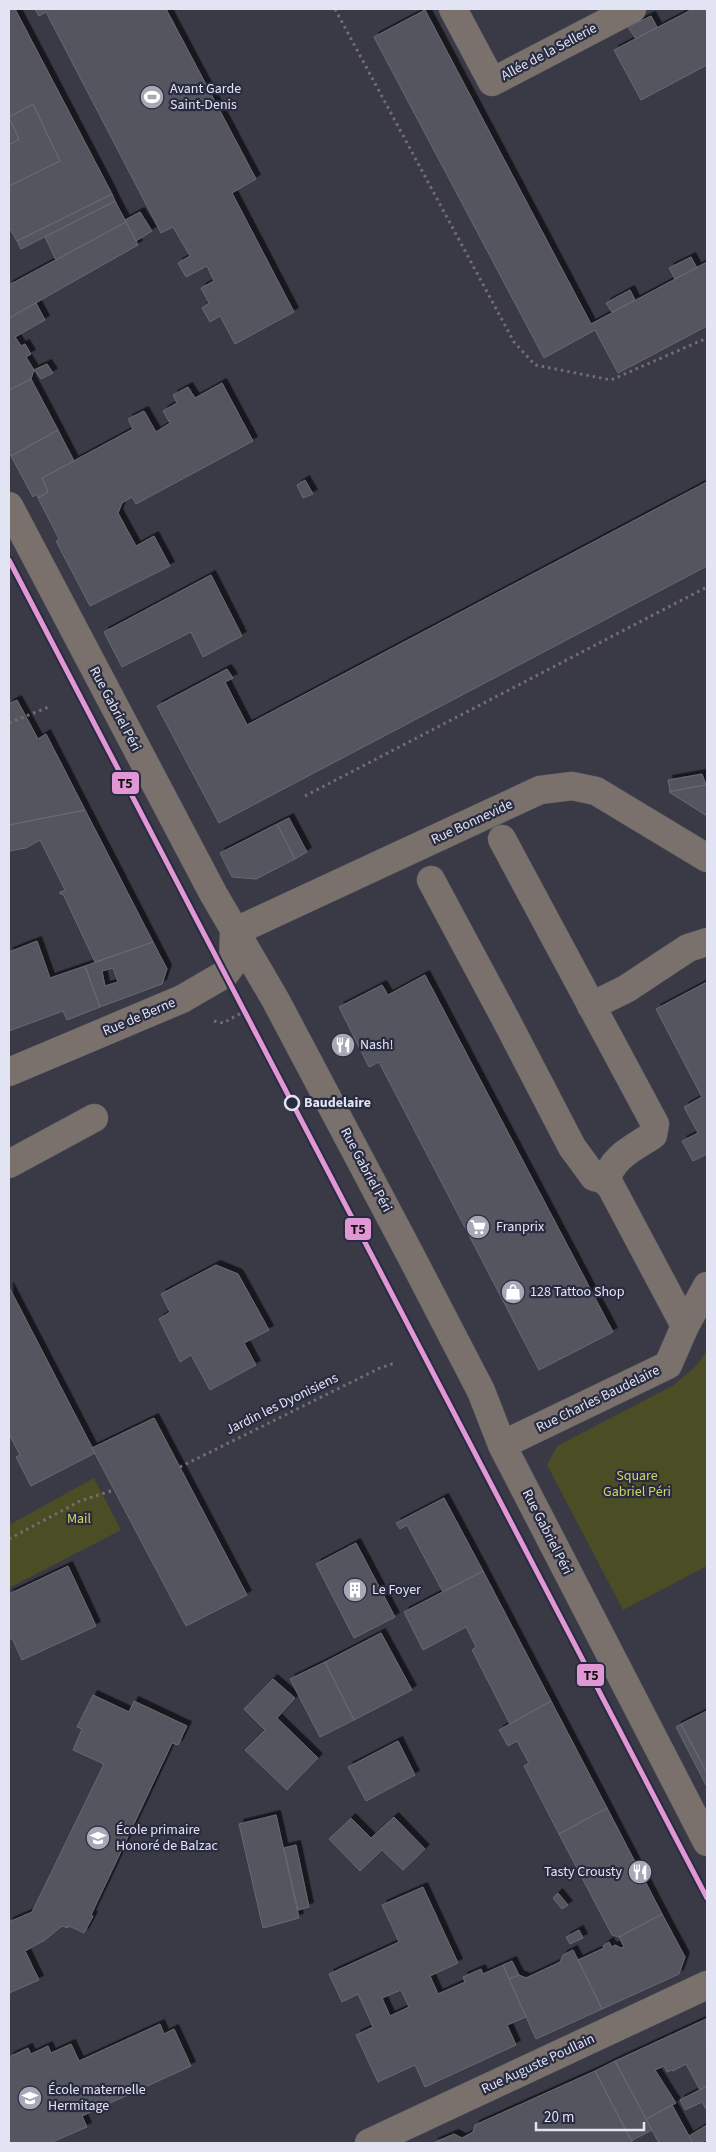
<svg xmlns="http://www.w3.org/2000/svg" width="716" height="2152" font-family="'Source Sans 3',sans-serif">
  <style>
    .green { fill: #4b4d24 }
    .building { fill: #54545f; stroke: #686973; fill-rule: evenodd; filter: url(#shadow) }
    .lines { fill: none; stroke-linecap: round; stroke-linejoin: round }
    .minor-casing { stroke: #555661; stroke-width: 29 }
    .path { stroke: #746e6f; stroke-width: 3; stroke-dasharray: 2.5 4; stroke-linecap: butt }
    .minor { stroke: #7a716d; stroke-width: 28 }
    .tram-1-casing { stroke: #292b41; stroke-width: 9 }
    .tram-1 { stroke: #e297d5; stroke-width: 5 }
    .stop-dot { fill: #292b41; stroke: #e2e4f3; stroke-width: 2.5 }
    .labels { text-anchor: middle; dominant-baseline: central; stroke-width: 4.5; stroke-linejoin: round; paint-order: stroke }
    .street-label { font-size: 14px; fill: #e2e4f3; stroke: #292b41 }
    .poi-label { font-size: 14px; fill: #e2e4f3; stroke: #292b41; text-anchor: start }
    .stop-label { font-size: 14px; font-weight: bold; fill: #e2e4f3; stroke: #292b41; text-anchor: start }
    .park-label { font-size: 14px; fill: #d0d55b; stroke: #292b41 }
    .line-badge { stroke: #292b41; stroke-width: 2 }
    .pale-badge-label { font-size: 14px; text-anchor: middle; font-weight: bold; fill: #111 }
  </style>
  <defs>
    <filter id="shadow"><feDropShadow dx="4.5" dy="-4.5" stdDeviation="0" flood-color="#0009"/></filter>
  </defs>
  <rect width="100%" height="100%" fill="#393a46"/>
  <path class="green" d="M707 1350V1566L623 1610 547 1465 557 1446 674 1385 697 1365Z
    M94 1478 121 1530 9 1588V1525Z"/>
  <path class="building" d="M9 9H15L112 194 17 241 9 227V186L60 161 33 104 9 117 19 139 9 145Z
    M35 9H166L256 179 232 193 294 312 235 344 220 316 210 322 202 308 209 303 201 288 214 281 207 266 186 277 178 263 190 256 173 227 161 233 46 12 39 16Z
    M693 9H707V65L641 100 614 50Z
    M425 10 591 324 707 262V326L618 373 595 330 544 358 374 37Z
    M651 16 657 27 636 39 628 27Z
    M33 104 60 161 9 186V145L19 139 9 117Z
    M112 194 115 201 21 249 17 241Z
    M115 201 126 222 56 260 45 237Z
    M140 212 152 231 136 241 125 220Z
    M126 222 138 245 9 318V285Z
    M691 257 697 268 675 279 669 268Z
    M630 290 635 300 612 312 606 303Z
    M36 303 45 320 15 337 21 346 25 344 31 354 26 357 34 370 31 379 9 390V318Z
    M47 364 53 373 41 379 34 370Z
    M31 379 58 430 11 456 9 451V390Z
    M222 383 253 441 136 504 132 497 122 503 118 513 136 546 154 536 170 566 90 606 56 541 59 539 38 498 48 492 42 478 133 429 128 419 144 411 156 432 170 423 163 411 177 403 173 395 188 387 195 398Z
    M58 430 74 461 42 478 48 492 38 498 36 494 33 497 11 456Z
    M305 480 313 494 303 498 297 485Z
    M707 482V566L219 823 157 706 227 669 233 678 225 682 247 725Z
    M211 575 242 636 203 657 191 632 122 667 104 632Z
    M17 700 38 739 46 734 85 810 9 825V704Z
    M702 774 706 785 670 791 668 780Z
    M706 785 707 786V816L669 792Z
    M85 810 153 942 95 962 63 894H60V892L65 890 40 840 26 848 9 851V825Z
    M289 818 307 852 295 859 277 824Z
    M277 824 295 859 256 879 232 877 220 853Z
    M37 941 50 978 85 966 100 1007 67 1020 63 1011 9 1031V952Z
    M153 942 167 969 162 984 100 1007 85 966ZM113 968 118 982 105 986 102 971Z
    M425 975 613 1332 539 1370 379 1062 369 1067 339 1007 382 985 388 995Z
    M707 982V1154L693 1161 682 1141 698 1133 684 1107 702 1097 656 1009Z
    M216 1265 238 1274 269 1330 244 1343 256 1365 210 1390 191 1355 180 1362 159 1319 170 1312 161 1294Z
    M9 1287 95 1453 31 1486 16 1457 20 1455 9 1434Z
    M154 1418 247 1595 186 1626 92 1448Z
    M444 1498 483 1571 443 1592 407 1525 400 1529 396 1523Z
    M356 1543 395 1617 354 1638 316 1564Z
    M68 1566 96 1626 22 1660 12 1638 9 1640V1594Z
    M483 1571 551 1701 510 1724 472 1650 476 1647 466 1627 423 1650 404 1612Z
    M381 1633 412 1690 354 1720 325 1662Z
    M325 1662 354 1720 320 1737 290 1679Z
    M273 1679 295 1698 277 1718 318 1758 287 1790 245 1750 265 1730 244 1709Z
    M93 1695 129 1712 134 1701 187 1726 178 1745 172 1743 91 1915 93 1916 84 1933 69 1926 68 1928 62 1926 45 1940 25 1951 39 1980 9 1993V1922L32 1912 104 1764 73 1750 82 1729 77 1727Z
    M551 1701 607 1808 559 1834 524 1766 529 1763 517 1741 508 1746 499 1730Z
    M707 1711V1773L681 1724Z
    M681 1724 707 1773V1787L676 1727Z
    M398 1741 415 1775 366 1801 348 1767Z
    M607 1808 662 1914 619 1937 612 1935 559 1834Z
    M276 1815 299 1918 263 1928 239 1824Z
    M394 1817 425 1849 403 1870 382 1850 360 1871 329 1839 351 1818 371 1838Z
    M296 1845 309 1907 298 1910 284 1848Z
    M423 1887 458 1963 430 1976 438 1994 465 1982 463 1977 481 1969 483 1974 503 1965 526 2017 507 2025 516 2045 425 2087 415 2065 378 2082 356 2035 373 2027 358 1994 342 2002 329 1974 399 1942 382 1905ZM401 1990 409 2007 390 2016 382 1998Z
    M558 1893 568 1905 562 1909 553 1898Z
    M662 1914 685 1957 679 1974 602 2009 578 1960 604 1948 603 1946 609 1942 612 1947 615 1945 621 1948 624 1947 619 1937Z
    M579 1930 583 1938 570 1944 566 1937Z
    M573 1950 602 2009 536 2039 509 1979 519 1975 526 1978 560 1962 563 1955Z
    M512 1961 519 1975 509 1979 503 1965Z
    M706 2019 707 2086 700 2090 686 2064 673 2071 672 2070 667 2072 664 2066 655 2070 676 2103 646 2119 615 2061Z
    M160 2024 164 2034 174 2029 191 2066 82 2116 87 2127 50 2143H9V2057L28 2048 31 2054 48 2046 51 2053 71 2044 79 2061Z
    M615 2061 652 2130 631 2141 595 2071Z
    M595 2071 633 2143H433L454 2134 462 2138 473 2132 475 2125Z
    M707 2086V2111L702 2102 685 2110 680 2100Z
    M672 2105 689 2136 693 2143H659L646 2119Z
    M707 2125V2139L700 2143H693L689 2136Z"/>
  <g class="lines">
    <g class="minor-casing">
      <path id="minor" d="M453 9 492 82 632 9
        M9 506 214 895 275 999 411 1256 481 1391 502 1445 707 1842
        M502 839 655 1124 653 1135C634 1148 611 1157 606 1182
        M431 880 505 1018 572 1147 594 1177 603 1179 610 1185 685 1326
        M591 1006 626 989 688 948 707 942
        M9 1072 182 999 225 974 233 963 234 932 540 790 572 786 596 791 707 858
        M9 1164 94 1118
        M502 1445 668 1365 685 1326 707 1286
        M369 2143 707 1985"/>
    </g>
    <path class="path" d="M335 9 514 342 535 365 611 380 707 338
      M9 723 51 706
      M305 796 707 587
      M214 1021 223 1023 245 1011
      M180 1467 380 1368 395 1363
      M9 1539 80 1501 114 1490"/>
    <use href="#minor" class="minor"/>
    <g class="tram-1-casing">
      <path id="tram-1" d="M9 560 707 1898"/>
    </g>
    <use href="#tram-1" class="tram-1"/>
  </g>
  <defs>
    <g id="stadium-disc" transform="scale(1.25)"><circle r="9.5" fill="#a7a8b6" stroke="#292b41"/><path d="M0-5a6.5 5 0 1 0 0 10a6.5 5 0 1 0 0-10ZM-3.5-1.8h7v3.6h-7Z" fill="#fff"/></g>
    <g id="restaurant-disc" transform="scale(1.25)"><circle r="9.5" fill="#a7a8b6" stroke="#292b41"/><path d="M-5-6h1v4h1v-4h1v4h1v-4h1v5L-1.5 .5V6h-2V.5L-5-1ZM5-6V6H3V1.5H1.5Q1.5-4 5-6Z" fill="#fff"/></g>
    <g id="supermarket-disc" transform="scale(1.25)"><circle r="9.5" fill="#a7a8b6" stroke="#292b41"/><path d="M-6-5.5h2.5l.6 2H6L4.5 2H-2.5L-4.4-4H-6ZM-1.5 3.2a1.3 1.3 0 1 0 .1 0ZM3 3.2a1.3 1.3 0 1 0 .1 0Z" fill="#fff"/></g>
    <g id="shop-disc" transform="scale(1.25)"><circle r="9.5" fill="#a7a8b6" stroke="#292b41"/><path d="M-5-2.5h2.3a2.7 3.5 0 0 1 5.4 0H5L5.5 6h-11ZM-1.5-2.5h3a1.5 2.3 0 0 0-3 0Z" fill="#fff"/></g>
    <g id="building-disc" transform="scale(1.25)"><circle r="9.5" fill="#a7a8b6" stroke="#292b41"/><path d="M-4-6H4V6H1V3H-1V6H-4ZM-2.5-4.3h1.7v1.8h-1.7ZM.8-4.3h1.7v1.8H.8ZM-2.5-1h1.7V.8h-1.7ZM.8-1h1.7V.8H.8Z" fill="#fff"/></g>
    <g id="school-disc" transform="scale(1.25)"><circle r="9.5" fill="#a7a8b6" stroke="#292b41"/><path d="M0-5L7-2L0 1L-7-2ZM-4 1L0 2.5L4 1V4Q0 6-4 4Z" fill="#fff"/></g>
  </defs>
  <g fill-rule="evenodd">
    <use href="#stadium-disc" x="152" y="97"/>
    <use href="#restaurant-disc" x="343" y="1045"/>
    <use href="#supermarket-disc" x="478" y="1227"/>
    <use href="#shop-disc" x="513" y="1292"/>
    <use href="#building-disc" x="355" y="1590"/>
    <use href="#school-disc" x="98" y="1838"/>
    <use href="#restaurant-disc" x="640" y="1872"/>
    <use href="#school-disc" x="30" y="2098"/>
  </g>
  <circle class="stop-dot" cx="292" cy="1103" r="7"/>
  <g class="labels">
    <g class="street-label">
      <text transform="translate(549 52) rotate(-28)">Allée de la Sellerie</text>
      <text transform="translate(115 709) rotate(62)">Rue Gabriel Péri</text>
      <text transform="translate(472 822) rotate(-25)">Rue Bonnevide</text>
      <text transform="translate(139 1017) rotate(-23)">Rue de Berne</text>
      <text transform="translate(366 1170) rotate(62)">Rue Gabriel Péri</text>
      <text transform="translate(598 1399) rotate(-26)">Rue Charles Baudelaire</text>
      <text transform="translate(282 1404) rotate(-26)">Jardin les Dyonisiens</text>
      <text transform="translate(547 1532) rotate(63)">Rue Gabriel Péri</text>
      <text transform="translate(538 2064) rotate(-25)">Rue Auguste Poullain</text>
    </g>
    <g class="poi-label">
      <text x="170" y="89">Avant Garde<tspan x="170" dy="16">Saint-Denis</tspan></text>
      <text x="360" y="1045">Nash!</text>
      <text x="496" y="1227">Franprix</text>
      <text x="530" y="1292">128 Tattoo Shop</text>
      <text x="372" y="1590">Le Foyer</text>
      <text x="116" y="1830">École primaire<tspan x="116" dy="16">Honoré de Balzac</tspan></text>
      <text x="622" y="1872" text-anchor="end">Tasty Crousty</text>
      <text x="48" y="2090">École maternelle<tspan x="48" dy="16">Hermitage</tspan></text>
    </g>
    <g class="stop-label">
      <text x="304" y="1103">Baudelaire</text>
    </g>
    <g class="park-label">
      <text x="637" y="1476">Square<tspan x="637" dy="16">Gabriel Péri</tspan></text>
      <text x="79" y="1519">Mail</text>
    </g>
  </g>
  <g class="line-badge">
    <rect x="111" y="771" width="29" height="24" rx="5" fill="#e297d5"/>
    <rect x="344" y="1217" width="28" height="24" rx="5" fill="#e297d5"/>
    <rect x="576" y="1663" width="29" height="24" rx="5" fill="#e297d5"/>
  </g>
  <g class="pale-badge-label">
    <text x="125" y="788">T5</text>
    <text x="358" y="1234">T5</text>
    <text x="591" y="1680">T5</text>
  </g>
  <rect width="716" height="2152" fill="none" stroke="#e2e4f3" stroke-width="20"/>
  <path d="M536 2122v8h108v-8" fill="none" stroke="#e2e4f3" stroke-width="2.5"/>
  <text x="544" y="2122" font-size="15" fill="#e2e4f3" stroke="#292b41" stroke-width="4" paint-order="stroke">20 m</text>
</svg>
